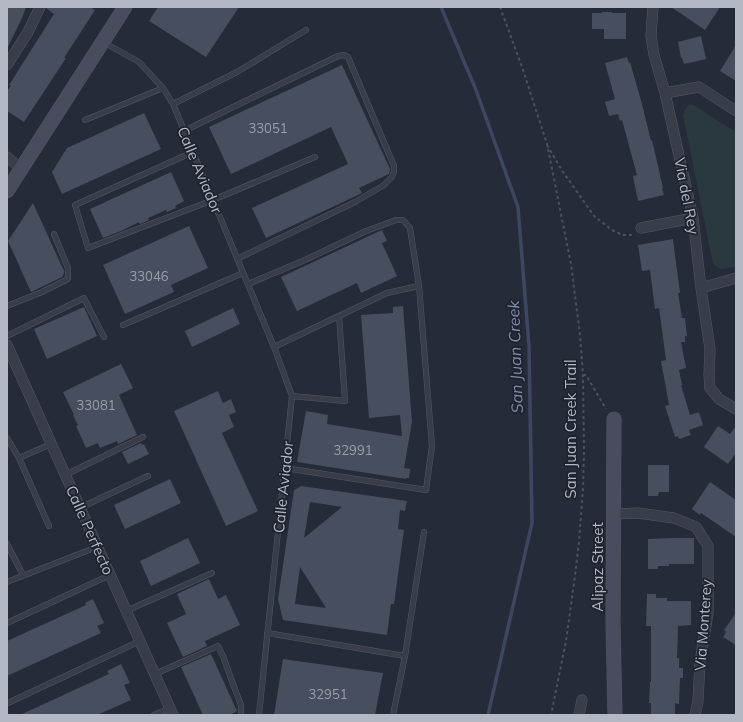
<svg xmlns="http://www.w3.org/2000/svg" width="743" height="722" font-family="Mulish,sans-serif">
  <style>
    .green { fill: #2a393d }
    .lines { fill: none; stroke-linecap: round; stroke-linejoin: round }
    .stream { stroke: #3d4760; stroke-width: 3.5 }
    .building { fill: #474e5d; fill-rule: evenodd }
    .lane-casing { stroke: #545864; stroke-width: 6 }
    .street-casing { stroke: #545864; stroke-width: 11 }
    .secondary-casing { stroke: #545864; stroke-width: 15 }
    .path { stroke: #475459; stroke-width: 2; stroke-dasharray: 3 3; stroke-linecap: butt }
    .lane { stroke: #393d49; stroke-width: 5 }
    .street { stroke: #393d49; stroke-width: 10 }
    .secondary { stroke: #484c5c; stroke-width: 14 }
    .labels { text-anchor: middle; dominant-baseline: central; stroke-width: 3.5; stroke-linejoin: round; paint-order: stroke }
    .number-label { font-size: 13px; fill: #999eab }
    .street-label { font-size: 15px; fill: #b4b8c5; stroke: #1e232e }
    .water-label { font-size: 16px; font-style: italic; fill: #808caa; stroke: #1e232e }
  </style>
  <rect width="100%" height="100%" fill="#262b39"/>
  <path class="green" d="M690 104 695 106 736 132V266L735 267 720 269 713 264 683 115 685 109Z"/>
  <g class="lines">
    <path class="stream" d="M441 7 476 90 518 207 529 346 532 523 488 715"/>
  </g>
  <path class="building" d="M7 7H26L22 18 7 49Z
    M46 7H90L95 10 64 58H66L24 122 7 111V91L11 86 9 85 54 14 46 8Z
    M158 7H239L206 57 149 21Z
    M671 7H720L705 30Z
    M602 12H612V13H626V39H604V29H592V13H602Z
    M701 36 706 59 684 64 682 58H681L678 42Z
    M736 45V81L720 71Z
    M627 57 629 63 630 62 642 104 651 141 652 140 663 188 662 189 664 195 638 201 633 176 637 175 622 120 620 121 618 114 609 116 605 102 615 99 605 63Z
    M342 65 390 169 389 174 359 188 362 193 358 195 266 238 252 208 348 164 331 127 231 174 209 127Z
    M144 113 161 149 62 194 52 172 67 148Z
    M171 172 184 201 175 206 176 208 167 212 166 210 148 218 149 220 140 224 139 222 121 231 103 238 90 209Z
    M33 203 64 271V273L62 277 31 292 8 241Z
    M189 226 208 268 171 285 174 292 125 314 103 265Z
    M382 230 387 241 382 243 397 276 361 293 357 283 297 311 281 277Z
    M673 239 680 293H678L682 318H685L687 336H685V342H681L686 368 679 370 682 385H681L690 415 699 412 703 425 689 430 691 435 679 439 678 436 675 437 665 406 669 405 661 361 666 360 659 308 655 309 650 270 642 271 638 245Z
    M403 306 412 422 404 468 410 469 409 478H406V479L297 462 306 411 328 415 327 424 402 436 400 415 369 418 361 315 393 313V307Z
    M84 307 97 336 47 359 34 329Z
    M233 308 240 324 192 347 185 331Z
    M121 364 133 388 119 395 137 435 118 444 117 441 100 448 98 443 86 448 76 426 78 425 73 415H74L63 392Z
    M218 391 223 403 231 399 236 412 229 415 234 427 222 433 258 511 226 526 174 411Z
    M718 426 730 434 736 426V453L728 464 704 447Z
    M141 443 142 445 144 444 149 454 128 464 122 452Z
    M648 465H669V492H659L658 496H648Z
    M170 479 181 503 125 529 114 505Z
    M710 482 736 500V537L701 513 700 515 692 509Z
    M301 486 407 501 405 511 400 510 398 529 404 530 394 604H391L387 635 283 620 278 599 294 490ZM310 502 342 507 304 538ZM300 567 326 608 295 604Z
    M188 538 200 563 151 586 140 561Z
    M674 538H694V564H669V566H658V569H648V539Z
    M209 579 218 599 226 595 240 625 205 641 207 646 183 657 167 623 186 614 177 594Z
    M647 594H656V598H667V601H691V625L678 626 677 658H679V668H683V678H680L679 704 675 703V715H651V703H649L650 682H651V626H646Z
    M93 599 104 623 97 626 101 633 7 676V641L86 605 85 603Z
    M736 613V645L723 637 726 632 724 630Z
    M211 654 237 711 230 715H203L181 667Z
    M283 659 383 673 375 715H274Z
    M121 664 130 683 124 685 131 700 97 715H20L109 674 107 671Z"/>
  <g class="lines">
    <g class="lane-casing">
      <path id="lane" d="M103 42 139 62 163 88 173 104 274 347 292 396
        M173 104 237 72 306 30
        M85 120 163 88
        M184 131 338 56 344 55 348 57 394 166V172L392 177 384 185 355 202 237 259
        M193 152 75 205 88 248 213 200 315 157
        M248 284 305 260 366 231 396 220H403L410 228 419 286
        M7 306 42 292 68 279V268L54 234
        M123 325 243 273
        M7 336 84 298 104 337
        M274 347 387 293 419 286 432 446 426 490 285 468
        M7 438 19 458 51 444
        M19 458 49 526
        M65 475 143 437
        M80 508 105 496 148 476
        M7 544 23 575
        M7 582 97 547
        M126 611 212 573
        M7 623 110 575
        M267 633 405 656 393 715
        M405 656 424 532
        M155 674 218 646 223 656 233 684 241 705V715
        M8 703 140 641
        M154 715 170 708
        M259 715 292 396 345 401 339 316"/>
    </g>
    <g class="street-casing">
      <path id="street" d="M653 7 651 36 654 55 665 93 693 218 701 288 710 349 709 375 710 388 719 399 736 409
        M7 65 28 32 40 7
        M665 93 699 87 736 111
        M7 157 22 169
        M641 228 693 218
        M701 288 736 278
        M7 345 173 715
        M614 514 638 513 674 518 696 527 708 546V613L700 662 698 701 695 715
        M579 715 582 700"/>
    </g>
    <g class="secondary-casing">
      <path id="secondary" d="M7 191 125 7
        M614 419 613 623 615 715"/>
    </g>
    <path class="path" d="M500 7 522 67 547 144 571 264 580 335 583 375 584 451 583 488 579 542 575 576 566 641 551 715
      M547 145 563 172 594 216 612 230 623 235H633
      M583 375H586L606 409"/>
    <use href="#lane" class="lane"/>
    <use href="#street" class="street"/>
    <use href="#secondary" class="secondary"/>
  </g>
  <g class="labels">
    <g class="number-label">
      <text x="268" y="128">33051</text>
      <text x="149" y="276">33046</text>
      <text x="96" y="405">33081</text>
      <text x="353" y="450">32991</text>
      <text x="328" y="694">32951</text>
    </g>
    <g class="street-label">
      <text transform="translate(200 170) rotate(67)">Calle Aviador</text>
      <text transform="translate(687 196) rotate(79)">Via del Rey</text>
      <text transform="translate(570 429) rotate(-90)">San Juan Creek Trail</text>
      <text transform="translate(283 487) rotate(-84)">Calle Aviador</text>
      <text transform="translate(90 530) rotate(66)">Calle Perfecto</text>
      <text transform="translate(597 567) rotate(-90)">Alipaz Street</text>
      <text transform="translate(703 625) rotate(-86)">Via Monterey</text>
    </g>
    <g class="water-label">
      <text transform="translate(515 357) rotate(-92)">San Juan Creek</text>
    </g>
  </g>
  <rect width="743" height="722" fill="none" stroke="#b4b8c5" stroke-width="16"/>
</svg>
